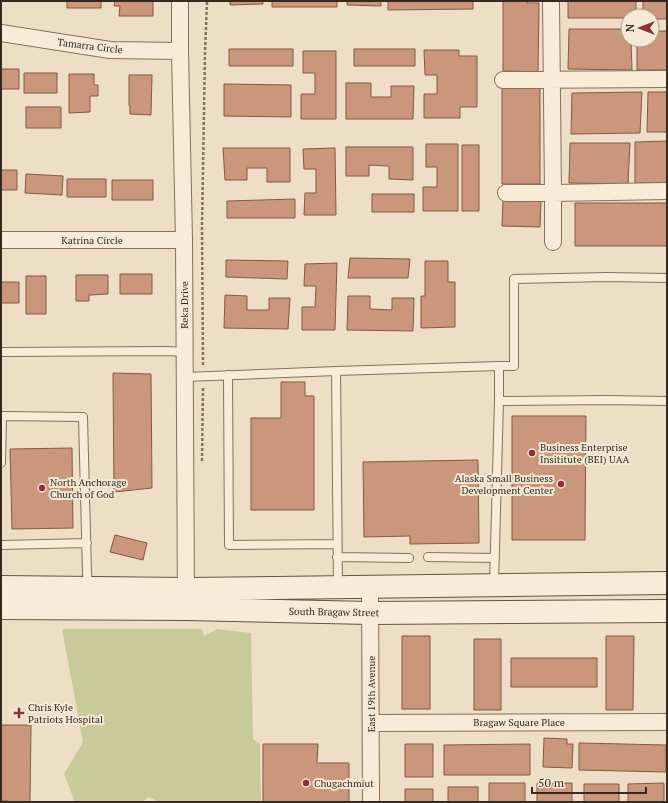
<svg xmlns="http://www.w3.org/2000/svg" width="668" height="803" font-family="'PT Serif',serif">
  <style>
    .green { fill: #c8cb99 }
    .building { fill: #ca977c; stroke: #855842 }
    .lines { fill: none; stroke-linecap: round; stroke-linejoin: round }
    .lane-casing { stroke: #87705c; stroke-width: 10 }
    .street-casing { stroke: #87705c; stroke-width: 18 }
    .secondary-casing { stroke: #69513f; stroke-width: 24 }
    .path { stroke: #87705c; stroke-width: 2.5; stroke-dasharray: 3 2; stroke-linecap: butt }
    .lane { stroke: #f8ecd8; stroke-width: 8 }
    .street { stroke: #f8ecd8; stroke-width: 16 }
    .secondary { stroke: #f8ecd8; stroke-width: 22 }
    .poi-dot { fill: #942e36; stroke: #f4e9d4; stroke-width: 1.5 }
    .labels { text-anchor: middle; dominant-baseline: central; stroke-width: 4; stroke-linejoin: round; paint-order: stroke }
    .street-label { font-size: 10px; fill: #38291f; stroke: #f4e9d4 }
    .poi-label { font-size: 10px; fill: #38291f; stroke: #f4e9d4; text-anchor: start }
  </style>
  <rect width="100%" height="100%" fill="#eddec5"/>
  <path class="green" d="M62 629H202L204 636 217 629 251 633 253 739 260 744 261 802H159L149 797 142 802H75L64 774 83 742Z"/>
  <path class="building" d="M67 1H101V8H67Z
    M115 1H153V16H119L120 6H114Z
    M230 1H263V4L230 5Z
    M272 1H337V7H272Z
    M347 1H381V6L347 5Z
    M388 1H473V9L388 10Z
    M503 1H527V3H539L538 72 503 71Z
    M568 1H636V16H628V18H568Z
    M643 1H667V19H652V16H643Z
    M569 29H628V40H631L632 70 568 69Z
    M652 31H667V70H637V40H652Z
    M229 49H293V66H229Z
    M354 49H415V66H354Z
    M424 50H459V56H477V107H460V118H424V94H437V75H425Z
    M303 51H336V119H301V94H315V73H303Z
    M1 69H19V89H1Z
    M24 73H57V93H24Z
    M69 74H94V85H98V96H90V112L69 113Z
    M129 75H152L151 115 130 114V106H129Z
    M346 83H371V97H391V86H414L413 119H346Z
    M224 84 291 85V117L224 116Z
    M502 87H540V184H502Z
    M642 92 640 133 571 134 572 93Z
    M648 92H667V132H647Z
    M26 107H61V128H26Z
    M667 141V183H635V142Z
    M570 143H630L628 184 569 183Z
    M426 144H458V211H423V187H437V167H426Z
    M462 145H479V211H462Z
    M346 147H413V180L389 179V166L369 165V176H346Z
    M223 148H290V182H267V168H247V180H225Z
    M335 148 336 215H304L305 193H316V169H304L303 149Z
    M1 170H17V190H1Z
    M26 174 63 176 62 195 25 193Z
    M67 179H106V197H67Z
    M112 180H153V200H112Z
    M372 194H414V212H372Z
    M295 199V218H227V201Z
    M503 200 541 201 540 227 502 226Z
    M575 203H667V246H575Z
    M350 258 410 259 408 278H348Z
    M226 260 288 261 287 279 226 277Z
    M425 261H448V282H455V327L421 328V296H425Z
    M337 263 335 330H302V307H315L316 286H304L305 264Z
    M120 274H152V294H120Z
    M76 275H108V294L89 295V301H76Z
    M26 276H46V314H26Z
    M1 282H19V303H1Z
    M225 295 247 296V310H269V298H290L288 329 224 328Z
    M348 296H370V309L392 310V298H414L413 331 347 330Z
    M113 373 151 374 152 488 114 492Z
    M281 382H305V396H314V510H251V418H281Z
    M512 416H586L585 540H512Z
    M72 448 73 528 12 529 10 449Z
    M478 460 479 543 410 544V536L364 537 363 462Z
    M115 535 147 543 143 560 110 552Z
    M402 636H430V709H402Z
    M606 636H634L633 710H606Z
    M474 639H501V710H474Z
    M511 658H597V687H511Z
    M1 725H31L30 802H8V801H1Z
    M544 738 567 739V744H573L572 768 543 767Z
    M579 743 666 745V772L579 770Z
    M263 744H318L317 763H349V802H263Z
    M405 744H433V777H405Z
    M530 744V775H444V745Z
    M489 783H525V802H489Z
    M537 783H572V802H537Z
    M664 783V802H628V784Z
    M584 784H619V802H584Z
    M448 787H478V802H448Z
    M405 789H433V802H405Z"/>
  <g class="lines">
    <g class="lane-casing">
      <path id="lane" d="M1 352 167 351 185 352
        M228 375 229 545 337 544
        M185 377 336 371
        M499 401 607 400 667 401
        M1 463 2 416 83 417 87 573 88 586
        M1 545 87 543
        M337 557 409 558
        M428 557 495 558
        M494 584 499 401V366H514V279L607 277 667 278
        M338 586 336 371 499 366"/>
    </g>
    <g class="street-casing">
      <path id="street" d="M180 1V51L184 240 186 600
        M551 1 553 193 667 191
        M1 33 110 50 180 51
        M503 80 667 79
        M506 193H553V242
        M1 240H184
        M370 586 371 802
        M371 723 667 722"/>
    </g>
    <g class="secondary-casing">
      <path id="secondary" d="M1 587 186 589 667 583
        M1 608 186 609 370 613 667 611"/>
    </g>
    <path class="path" d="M203 365 202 227 205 53 207 1
      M202 461 203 386"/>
    <use href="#lane" class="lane"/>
    <use href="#street" class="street"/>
    <use href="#secondary" class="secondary"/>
  </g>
  <g class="poi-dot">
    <circle cx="532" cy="453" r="4"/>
    <circle cx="561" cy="484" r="4"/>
    <circle cx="42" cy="488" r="4"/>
    <path d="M17 707h4v4h4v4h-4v4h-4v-4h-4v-4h4z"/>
    <circle cx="306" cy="783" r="4"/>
  </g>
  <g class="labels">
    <g class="street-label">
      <text transform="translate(90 46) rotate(7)">Tamarra Circle</text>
      <text x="92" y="240">Katrina Circle</text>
      <text transform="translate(184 305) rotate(-90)">Reka Drive</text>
      <text transform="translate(334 612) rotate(1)">South Bragaw Street</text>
      <text transform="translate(371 694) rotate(-90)">East 19th Avenue</text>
      <text x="519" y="722">Bragaw Square Place</text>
    </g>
    <g class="poi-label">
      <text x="540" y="447">Business Enterprise<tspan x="540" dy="12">Insititute (BEI) UAA</tspan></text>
      <text x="553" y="478" text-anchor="end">Alaska Small Business<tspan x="553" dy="12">Development Center</tspan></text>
      <text x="50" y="482">North Anchorage<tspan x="50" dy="12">Church of God</tspan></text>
      <text x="28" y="707">Chris Kyle<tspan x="28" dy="12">Patriots Hospital</tspan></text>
      <text x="314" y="783">Chugachmiut</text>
    </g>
  </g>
  <rect width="668" height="803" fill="none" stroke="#38291f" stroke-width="4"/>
  <g transform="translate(640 28) rotate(270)"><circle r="19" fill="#f4e9d4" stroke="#a99c8c"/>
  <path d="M0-3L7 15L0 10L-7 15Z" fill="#942e36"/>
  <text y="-6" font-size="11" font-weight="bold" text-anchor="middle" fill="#38291f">N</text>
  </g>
  <path d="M532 787v6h114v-6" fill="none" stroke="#38291f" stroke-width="2"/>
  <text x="538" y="787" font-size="12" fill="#38291f" stroke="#f4e9d4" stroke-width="3" paint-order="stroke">50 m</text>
</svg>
